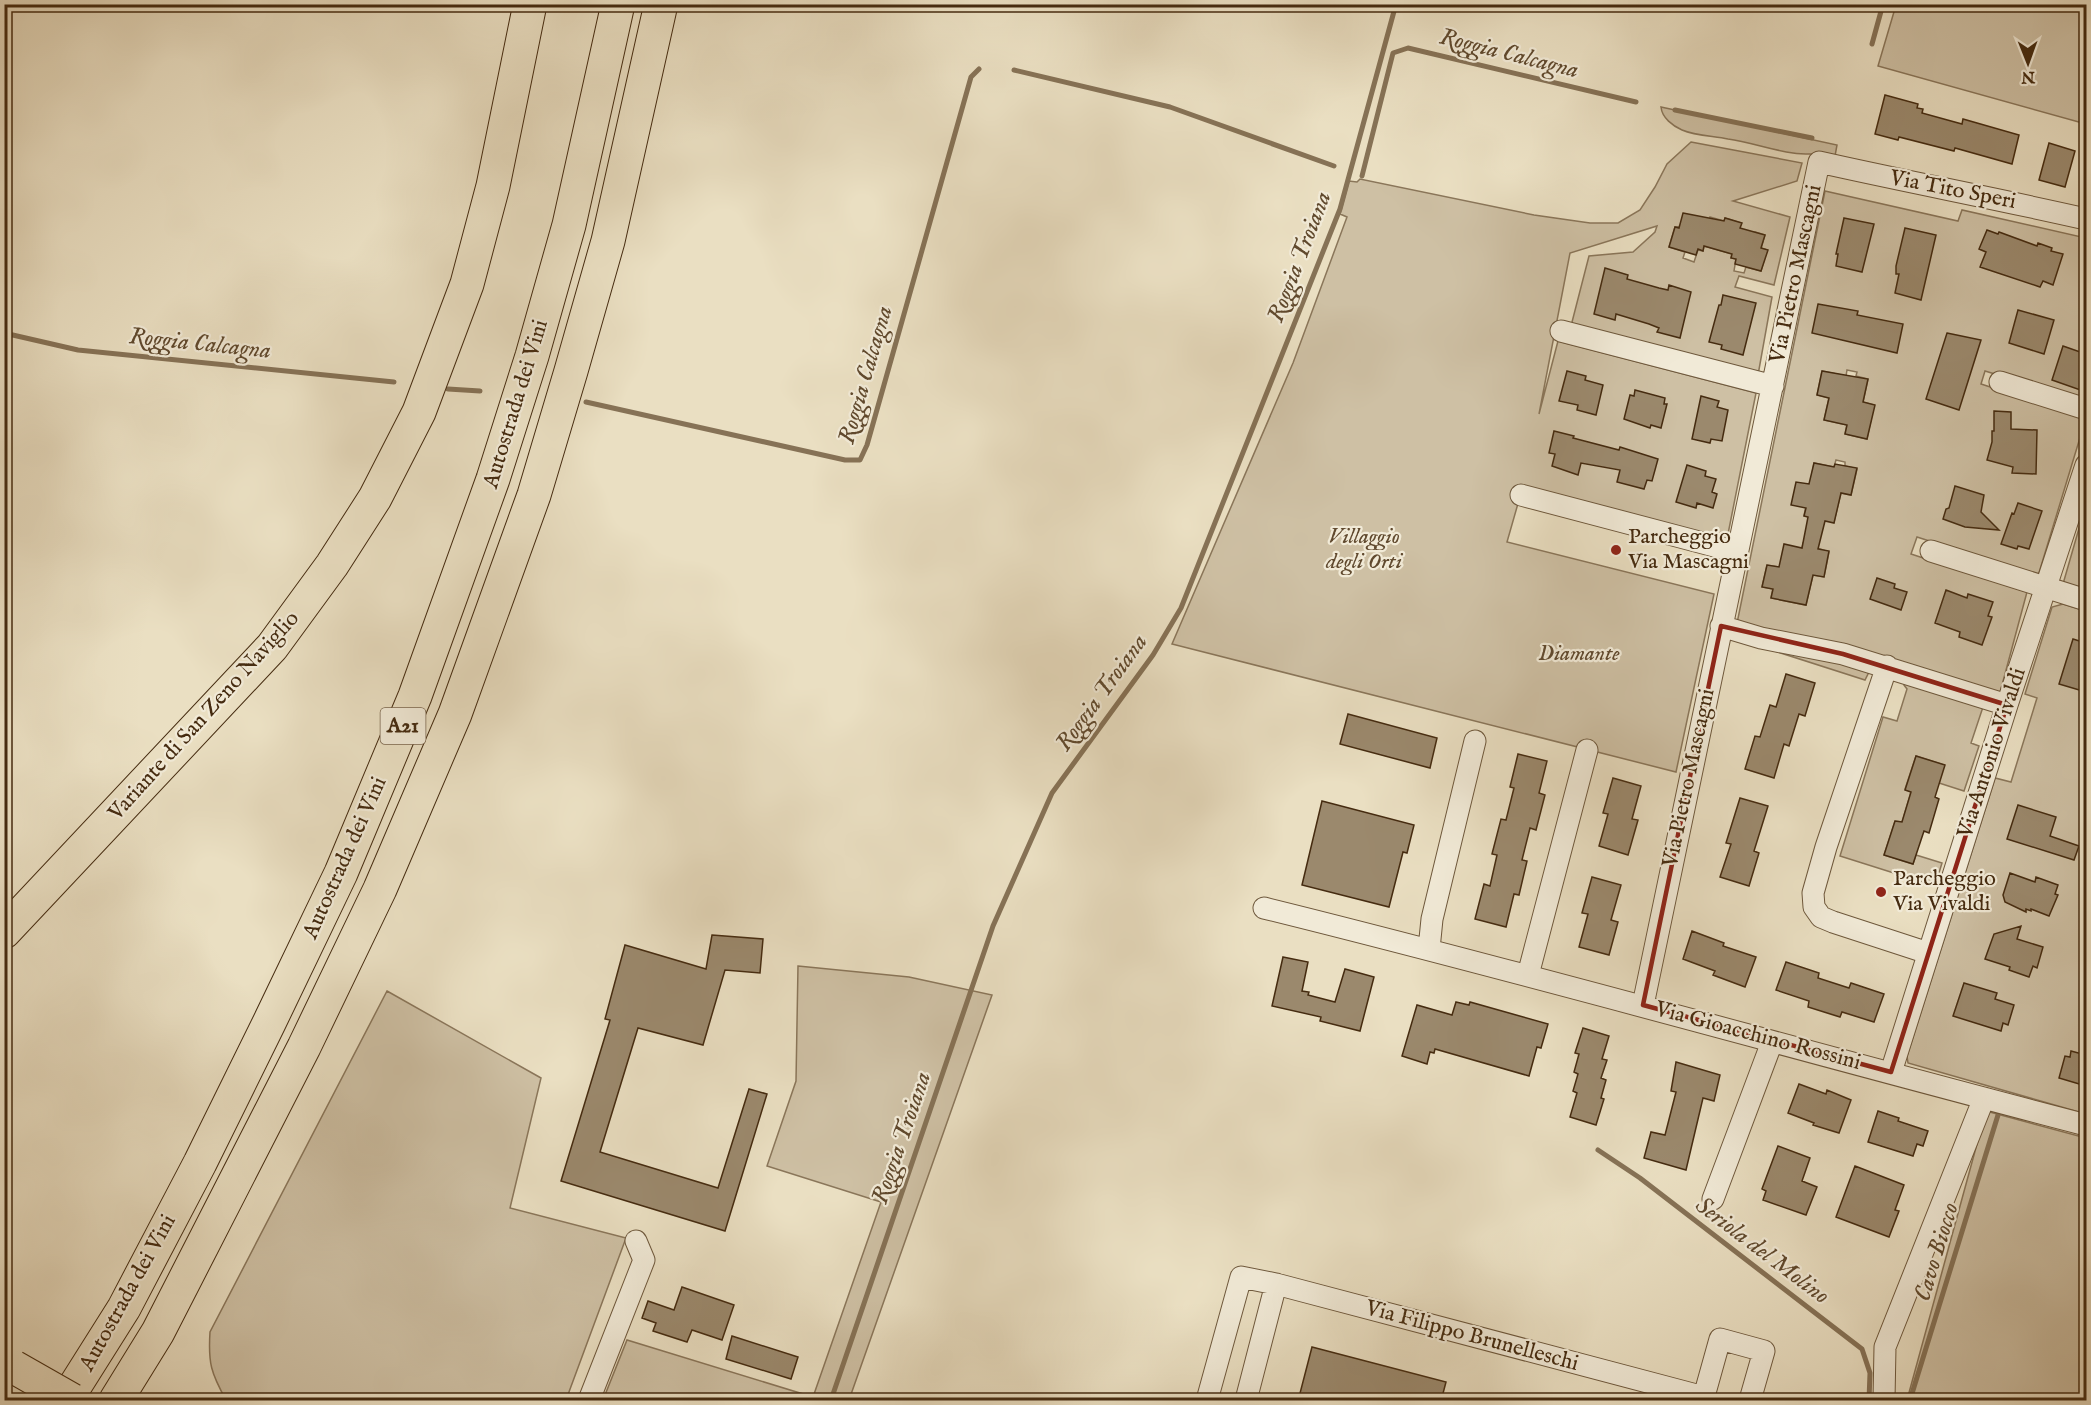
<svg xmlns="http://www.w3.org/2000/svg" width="2091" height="1405" font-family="'IM FELL English',serif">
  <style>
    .green { fill: #cec0a4; stroke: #8a765a; stroke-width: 1.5; fill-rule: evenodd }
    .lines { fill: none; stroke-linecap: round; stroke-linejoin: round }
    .stream { stroke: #867256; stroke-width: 5 }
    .building { fill: #9b896d; stroke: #452b10; stroke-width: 1.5 }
    .street-casing { stroke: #6e583c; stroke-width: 23 }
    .primary-casing { stroke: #452b10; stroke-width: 35 }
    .highway-casing { stroke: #452b10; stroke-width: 35 }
    .street { stroke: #f1ead7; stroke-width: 21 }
    .primary { stroke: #eadfc2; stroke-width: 33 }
    .highway { stroke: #eadfc2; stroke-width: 33 }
    .primary-bridge-casing { stroke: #452b10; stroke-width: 35; stroke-linecap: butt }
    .primary-bridge { stroke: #eadfc2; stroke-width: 33 }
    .marked { fill: none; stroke: #8f2418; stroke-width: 4.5; stroke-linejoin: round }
    .poi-dot { fill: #8f2418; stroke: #f1ead7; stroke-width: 2 }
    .labels { text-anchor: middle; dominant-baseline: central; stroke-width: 4.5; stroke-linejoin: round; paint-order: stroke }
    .shield { fill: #f1ead7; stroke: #79644c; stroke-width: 1.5 }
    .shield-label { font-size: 21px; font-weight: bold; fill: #452b10 }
    .street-label { font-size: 22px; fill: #452b10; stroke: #f1ead7 }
    .park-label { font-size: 22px; font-style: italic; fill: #60492e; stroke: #f1ead7 }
    .poi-label { font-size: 22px; fill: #452b10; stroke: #f1ead7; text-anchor: start }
    .water-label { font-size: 24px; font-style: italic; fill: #60492d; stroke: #f1ead7 }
  </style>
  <rect width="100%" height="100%" fill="#eadfc2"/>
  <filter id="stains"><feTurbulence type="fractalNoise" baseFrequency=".00333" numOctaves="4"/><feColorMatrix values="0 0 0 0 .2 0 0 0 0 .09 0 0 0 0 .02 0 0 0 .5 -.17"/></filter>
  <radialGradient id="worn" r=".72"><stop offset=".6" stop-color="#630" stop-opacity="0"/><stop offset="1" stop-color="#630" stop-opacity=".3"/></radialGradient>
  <path class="green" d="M1896 5H2086V124L1878 66Z
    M1661 107 1837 145 1835 156C1821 153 1807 155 1793 153 1771 150 1750 142 1728 139 1714 136 1696 136 1682 130 1673 126 1662 118 1661 107Z
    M1691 142 1802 163 1797 181 1733 201 1790 217 1774 285 1739 276 1735 287 1772 297 1758 375 1571 326 1589 256 1633 252 1655 232 1657 226 1570 253 1539 414 1558 341 1756 393 1727 539 1523 486 1507 542 1714 594 1676 772 1172 644 1293 363 1347 217 1340 214 1349 181 1357 182 1360 179 1534 215 1590 223H1618L1640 210 1655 187 1667 164ZM1710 217 1724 221 1725 218 1741 223 1739 233 1753 237 1755 232 1765 235 1761 248 1767 250 1761 271 1746 267 1744 273 1734 271 1736 259 1731 258 1732 254 1704 246 1703 251 1698 250 1694 262 1683 258 1685 252 1669 247 1675 227 1708 224Z
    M1825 191 1958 221 1962 210 2086 238V402L1985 371 1981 384 2086 418 2038 576 1917 537 1911 554 2027 592 1998 700 1875 660 1865 680 1734 638ZM1847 370 1857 372 1856 376 1868 379 1863 402 1874 405 1867 439 1845 434 1847 425 1824 420 1829 398 1817 395 1822 371 1846 376ZM1836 460 1845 462V466L1857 469 1851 495 1841 493 1834 522 1804 516 1814 463 1834 467ZM1803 543 1829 552 1824 577 1813 575 1806 605 1771 598 1773 589 1762 587 1767 565 1779 567 1802 548Z
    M2086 504V591L2063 584Z
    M2063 604 2086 611V1114L1908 1063 1907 1056 1995 778 2011 782 2037 698 2025 694 2052 607Z
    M1907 676 1984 704 1971 743 1979 746 1964 791 1939 783 1944 765 1916 756 1905 789 1911 792 1902 822 1895 821 1884 855 1913 864 1916 855 1942 863 1935 886 1840 856 1883 717 1897 721 1907 689 1904 685Z
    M798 966 909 977 992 995 849 1400H603L627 1340 813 1397 881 1202 767 1166 796 1081Z
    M387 991 541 1078 510 1208 626 1238 566 1400H226C211 1373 208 1363 210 1332Z
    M1986 1111 2086 1138V1400H1907Z"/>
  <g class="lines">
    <path class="stream" d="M1872 44 1883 4
      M1014 70 1170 107 1334 166
      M1675 110 1812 138
      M1362 176 1393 53 1408 48 1636 102
      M4 333 78 350 394 382
      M448 389 480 391
      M586 402 845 460H860L867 445 971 77 979 69
      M1598 1150 1640 1178 1862 1349 1870 1373 1869 1400
      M831 1400 993 926 1052 793 1153 655 1181 608 1340 209 1396 4
      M1910 1400 1998 1115"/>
  </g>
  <path class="building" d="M1885 95 1918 104 1917 108 1923 109 1922 113 1962 124 1963 119 2019 135 2012 164 1955 148 1954 151 1899 137 1898 140 1875 134Z
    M2049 143 2075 151 2065 187 2039 180Z
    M1683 213 1724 221 1725 218 1742 223 1740 228 1765 235 1761 248 1768 250 1761 271 1735 264 1736 259 1731 258 1732 254 1704 246 1703 251 1698 249 1696 255 1669 247 1675 227 1679 228Z
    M1844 218 1874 224 1862 272 1836 266 1838 254H1836Z
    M1905 228 1936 235 1921 300 1895 293 1899 274H1896V266Z
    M1987 230 1998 234 1999 232 2037 246 2038 243 2052 248 2051 251 2063 254 2053 285 2043 281 2040 287 1980 267 1986 252 1979 249Z
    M1605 268 1628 275 1627 279 1659 288 1668 290 1669 285 1691 292 1680 338 1657 332 1659 328 1649 324 1616 314 1615 320 1594 314Z
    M1723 295 1756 303 1743 355 1721 349 1722 345 1709 342 1719 305H1721Z
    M1818 304 1858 311 1857 315 1903 324 1897 353 1812 333Z
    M2018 310 2054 320 2044 354 2009 343Z
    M1947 333 1981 340 1959 410 1926 399Z
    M2063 346 2086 354V392L2052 380Z
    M1567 371 1586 376 1585 380 1603 385 1596 415 1577 410 1578 405 1559 401Z
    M1822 371 1868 379 1863 402 1875 405 1867 439 1845 434 1847 425 1824 420 1829 398 1817 395Z
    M1635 390 1665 398 1664 404H1667L1661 428 1651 425 1650 428 1624 419 1630 395 1634 396Z
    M1701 396 1719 401 1717 407 1728 410 1722 441 1711 439 1710 443 1692 439Z
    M1994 411 2011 412V429L2037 430 2036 474 2012 473 2013 467 1987 460 1992 442V431H1994Z
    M1554 431 1574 436 1573 438 1619 450 1620 447 1658 459 1652 481 1647 480 1644 489 1617 482 1620 470 1581 463 1578 475 1552 466 1555 454 1549 453Z
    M1814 463 1834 467 1835 464 1857 468 1851 495 1841 493 1834 523 1825 521 1818 549 1829 551 1824 577 1813 575 1806 605 1771 598 1773 589 1762 587 1767 565 1779 567 1784 544 1802 548 1808 517 1804 516 1806 508 1791 505 1796 482 1809 484Z
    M1687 465 1706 471 1705 476 1716 479 1712 492 1717 494 1713 508 1697 503 1696 508 1676 502Z
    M1955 486 1984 495 1981 512 1999 530 1965 527 1943 519 1946 509 1949 508Z
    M2018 503 2042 511 2029 549 2018 546 2017 549 2001 544 2012 513 2014 514Z
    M1877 578 1895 584 1894 588 1907 592 1901 610 1870 599Z
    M1946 590 1967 598 1968 594 1993 602 1988 616 1992 617 1982 645 1959 637 1960 632 1935 623Z
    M2073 639 2086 643V692L2059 684Z
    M1786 674 1815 683 1805 716 1799 714 1789 746 1784 744 1774 778 1745 769 1755 736 1760 737 1770 705 1776 707Z
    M1348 714 1437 738 1430 768 1340 744Z
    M1518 754 1547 761 1539 793 1545 795 1536 830 1530 828 1522 860 1527 861 1519 895 1514 894 1506 927 1475 919 1484 884 1490 886 1497 855 1492 854 1501 819 1506 820 1514 788 1510 787Z
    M1916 756 1945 765 1935 797 1939 799 1929 833 1924 831 1913 864 1884 855 1895 821 1902 822 1911 792 1905 790Z
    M1613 778 1641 786 1632 819 1638 820 1628 855 1599 846 1608 814 1603 813Z
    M1740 798 1768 806 1754 851 1759 853 1749 886 1720 877 1731 844 1726 843Z
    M1322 801 1414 825 1407 853 1403 852 1389 907 1302 885Z
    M2018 805 2056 817 2050 836 2079 846 2074 860 2007 839Z
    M2010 873 2035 882 2036 877 2058 885 2055 894 2058 895 2049 916 2031 909V911L2026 909V912L2005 902 2003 895Z
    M1592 877 1621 885 1611 920 1618 922 1609 955 1579 947 1588 914 1582 913Z
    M2021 926 2017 939 2043 947 2037 968 2033 966 2029 977 2009 970 2010 967 1985 959 1994 934Z
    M1692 931 1724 943 1723 946 1756 957 1745 987 1713 975 1715 971 1683 959Z
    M712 935 763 939 760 973 725 970 703 1045 638 1028 600 1152 718 1188 749 1089 767 1094 725 1231 561 1181 610 1020 605 1019 625 945 706 969Z
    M1283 957 1308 962 1302 991 1309 992 1308 995 1335 1002 1345 969 1374 977 1360 1031 1320 1021 1321 1017 1272 1006Z
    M1786 962 1819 973 1818 978 1849 988 1851 983 1884 994 1874 1022 1842 1012 1840 1017 1808 1007 1809 1001 1776 990Z
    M1964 983 1997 993 1995 999 2014 1005 2008 1025 2003 1023 2001 1031 1953 1016Z
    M1456 1002 1469 1005 1470 1002 1548 1024 1541 1048 1537 1047 1529 1076 1435 1049 1434 1053 1430 1052 1427 1064 1402 1056 1417 1005 1452 1015Z
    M1583 1028 1609 1036 1602 1059 1607 1060 1601 1078 1606 1080 1601 1098 1604 1099 1596 1125 1570 1117 1577 1093 1573 1091 1578 1074 1574 1072 1579 1054 1575 1053Z
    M2071 1051 2086 1055V1086L2059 1078 2065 1056 2070 1057Z
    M1676 1062 1720 1075 1714 1101 1703 1098 1686 1170 1644 1158 1651 1132 1665 1135 1676 1092 1671 1091Z
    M1799 1084 1826 1094 1827 1090 1851 1100 1839 1133 1813 1125 1814 1123 1788 1113Z
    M1878 1111 1899 1118 1898 1121 1928 1131 1923 1146 1917 1144 1913 1156 1868 1142Z
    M1778 1146 1810 1158 1802 1181 1817 1187 1806 1215 1763 1200 1766 1191 1762 1189Z
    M1855 1166 1904 1185 1895 1210 1899 1211 1889 1237 1836 1217Z
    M682 1287 734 1305 722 1340 692 1330 687 1342 653 1331 656 1323 642 1318 648 1301 674 1310Z
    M732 1336 798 1357 791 1379 726 1359Z
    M1312 1347 1446 1382 1441 1401H1298Z"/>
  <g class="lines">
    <g class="street-casing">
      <path id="street" d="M1561 331 1773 386
        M2000 382 2086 409
        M1521 495 1737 552
        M1931 551 2086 600
        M1721 626 1761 638 1843 654 2007 705
        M1887 666 1826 847 1813 893 1814 907 1821 917 1833 922 1928 953
        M1264 908C1540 976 1812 1054 2086 1125
        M1429 949 1432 919 1475 741
        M1528 975 1587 750
        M1643 1005 1819 162C1908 182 1998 199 2086 219
        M1891 1072 2007 705 2086 465
        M1713 1199 1772 1042
        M589 1400 644 1260 636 1241
        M1207 1400 1241 1277 1276 1284 1704 1397
        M1246 1400 1276 1284
        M1703 1400 1720 1339 1764 1351 1750 1400
        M1884 1400 1885 1347 1984 1098"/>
    </g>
    <g class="primary-casing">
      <path id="primary" d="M4 932 272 647 332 565 375 498 419 412 467 284 493 186 530 4"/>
    </g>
    <g class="highway-casing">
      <path id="highway" d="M66 1400 124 1308 200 1163 269 1023 341 873 415 696 493 479 532 356 569 225 618 4
        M116 1400 158 1332 304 1047 380 889 455 714 534 495 571 371 608 241 661 4"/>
    </g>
    <use href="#street" class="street"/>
    <use href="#primary" class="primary"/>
    <use href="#highway" class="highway"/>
    <g class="primary-bridge-casing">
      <path id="primary-bridge" d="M14 1367 72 1400"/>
    </g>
    <use href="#primary-bridge" class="primary-bridge"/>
  </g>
  <path class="marked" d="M1721 626 1843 654 2007 705 1891 1072 1643 1005Z"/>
  <g class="poi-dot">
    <circle cx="1616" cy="550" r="6"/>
    <circle cx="1881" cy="892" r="6"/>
  </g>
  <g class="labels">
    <rect class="shield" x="380.5" y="708" width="45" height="36" rx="4.5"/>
    <g class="shield-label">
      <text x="403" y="726">A21</text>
    </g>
    <g class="street-label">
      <text transform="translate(1953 190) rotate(11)">Via Tito Speri</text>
      <text transform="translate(1796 274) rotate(-78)">Via Pietro Mascagni</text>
      <text transform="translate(516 404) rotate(-73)">Autostrada dei Vini</text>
      <text transform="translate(204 716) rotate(-48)">Variante di San Zeno Naviglio</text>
      <text transform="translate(1992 753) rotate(-72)">Via Antonio Vivaldi</text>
      <text transform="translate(1689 778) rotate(-78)">Via Pietro Mascagni</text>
      <text transform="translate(345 858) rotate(-66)">Autostrada dei Vini</text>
      <text transform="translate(1758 1036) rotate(15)">Via Gioacchino Rossini</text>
      <text transform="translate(128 1293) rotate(-61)">Autostrada dei Vini</text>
      <text transform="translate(1472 1336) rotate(15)">Via Filippo Brunelleschi</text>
    </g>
    <g class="park-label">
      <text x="1364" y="537">Villaggio<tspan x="1364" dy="25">degli Orti</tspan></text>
      <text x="1579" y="654">Diamante</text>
    </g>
    <g class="poi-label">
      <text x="1628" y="537">Parcheggio<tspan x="1628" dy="25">Via Mascagni</tspan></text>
      <text x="1893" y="879">Parcheggio<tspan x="1893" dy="25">Via Vivaldi</tspan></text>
    </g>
    <g class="water-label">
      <text transform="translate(1509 54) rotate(14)">Roggia Calcagna</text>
      <text transform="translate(1300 257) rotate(-69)">Roggia Troiana</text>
      <text transform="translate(200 344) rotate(6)">Roggia Calcagna</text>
      <text transform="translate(866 375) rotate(-74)">Roggia Calcagna</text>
      <text transform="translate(1102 693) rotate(-54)">Roggia Troiana</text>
      <text transform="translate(902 1138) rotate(-71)">Roggia Troiana</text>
      <text transform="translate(1762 1251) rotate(37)">Seriola del Molino</text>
      <text transform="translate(1937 1252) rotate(-73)">Cavo Biocco</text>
    </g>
  </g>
  <rect width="2091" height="1405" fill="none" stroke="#eadfc2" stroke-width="24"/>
  <rect x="6" y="6" width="2079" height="1393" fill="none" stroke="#452b10" stroke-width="3"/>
  <rect x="12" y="12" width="2067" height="1381" fill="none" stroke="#452b10" stroke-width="1.5"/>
  <g transform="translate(2028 63) rotate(179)" stroke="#f1ead7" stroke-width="4.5" paint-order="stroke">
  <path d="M0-4.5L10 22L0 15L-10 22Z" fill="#452b10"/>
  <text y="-9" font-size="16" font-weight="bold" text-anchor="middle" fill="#452b10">N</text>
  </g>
  <rect width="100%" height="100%" filter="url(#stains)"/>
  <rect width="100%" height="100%" fill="url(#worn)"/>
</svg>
